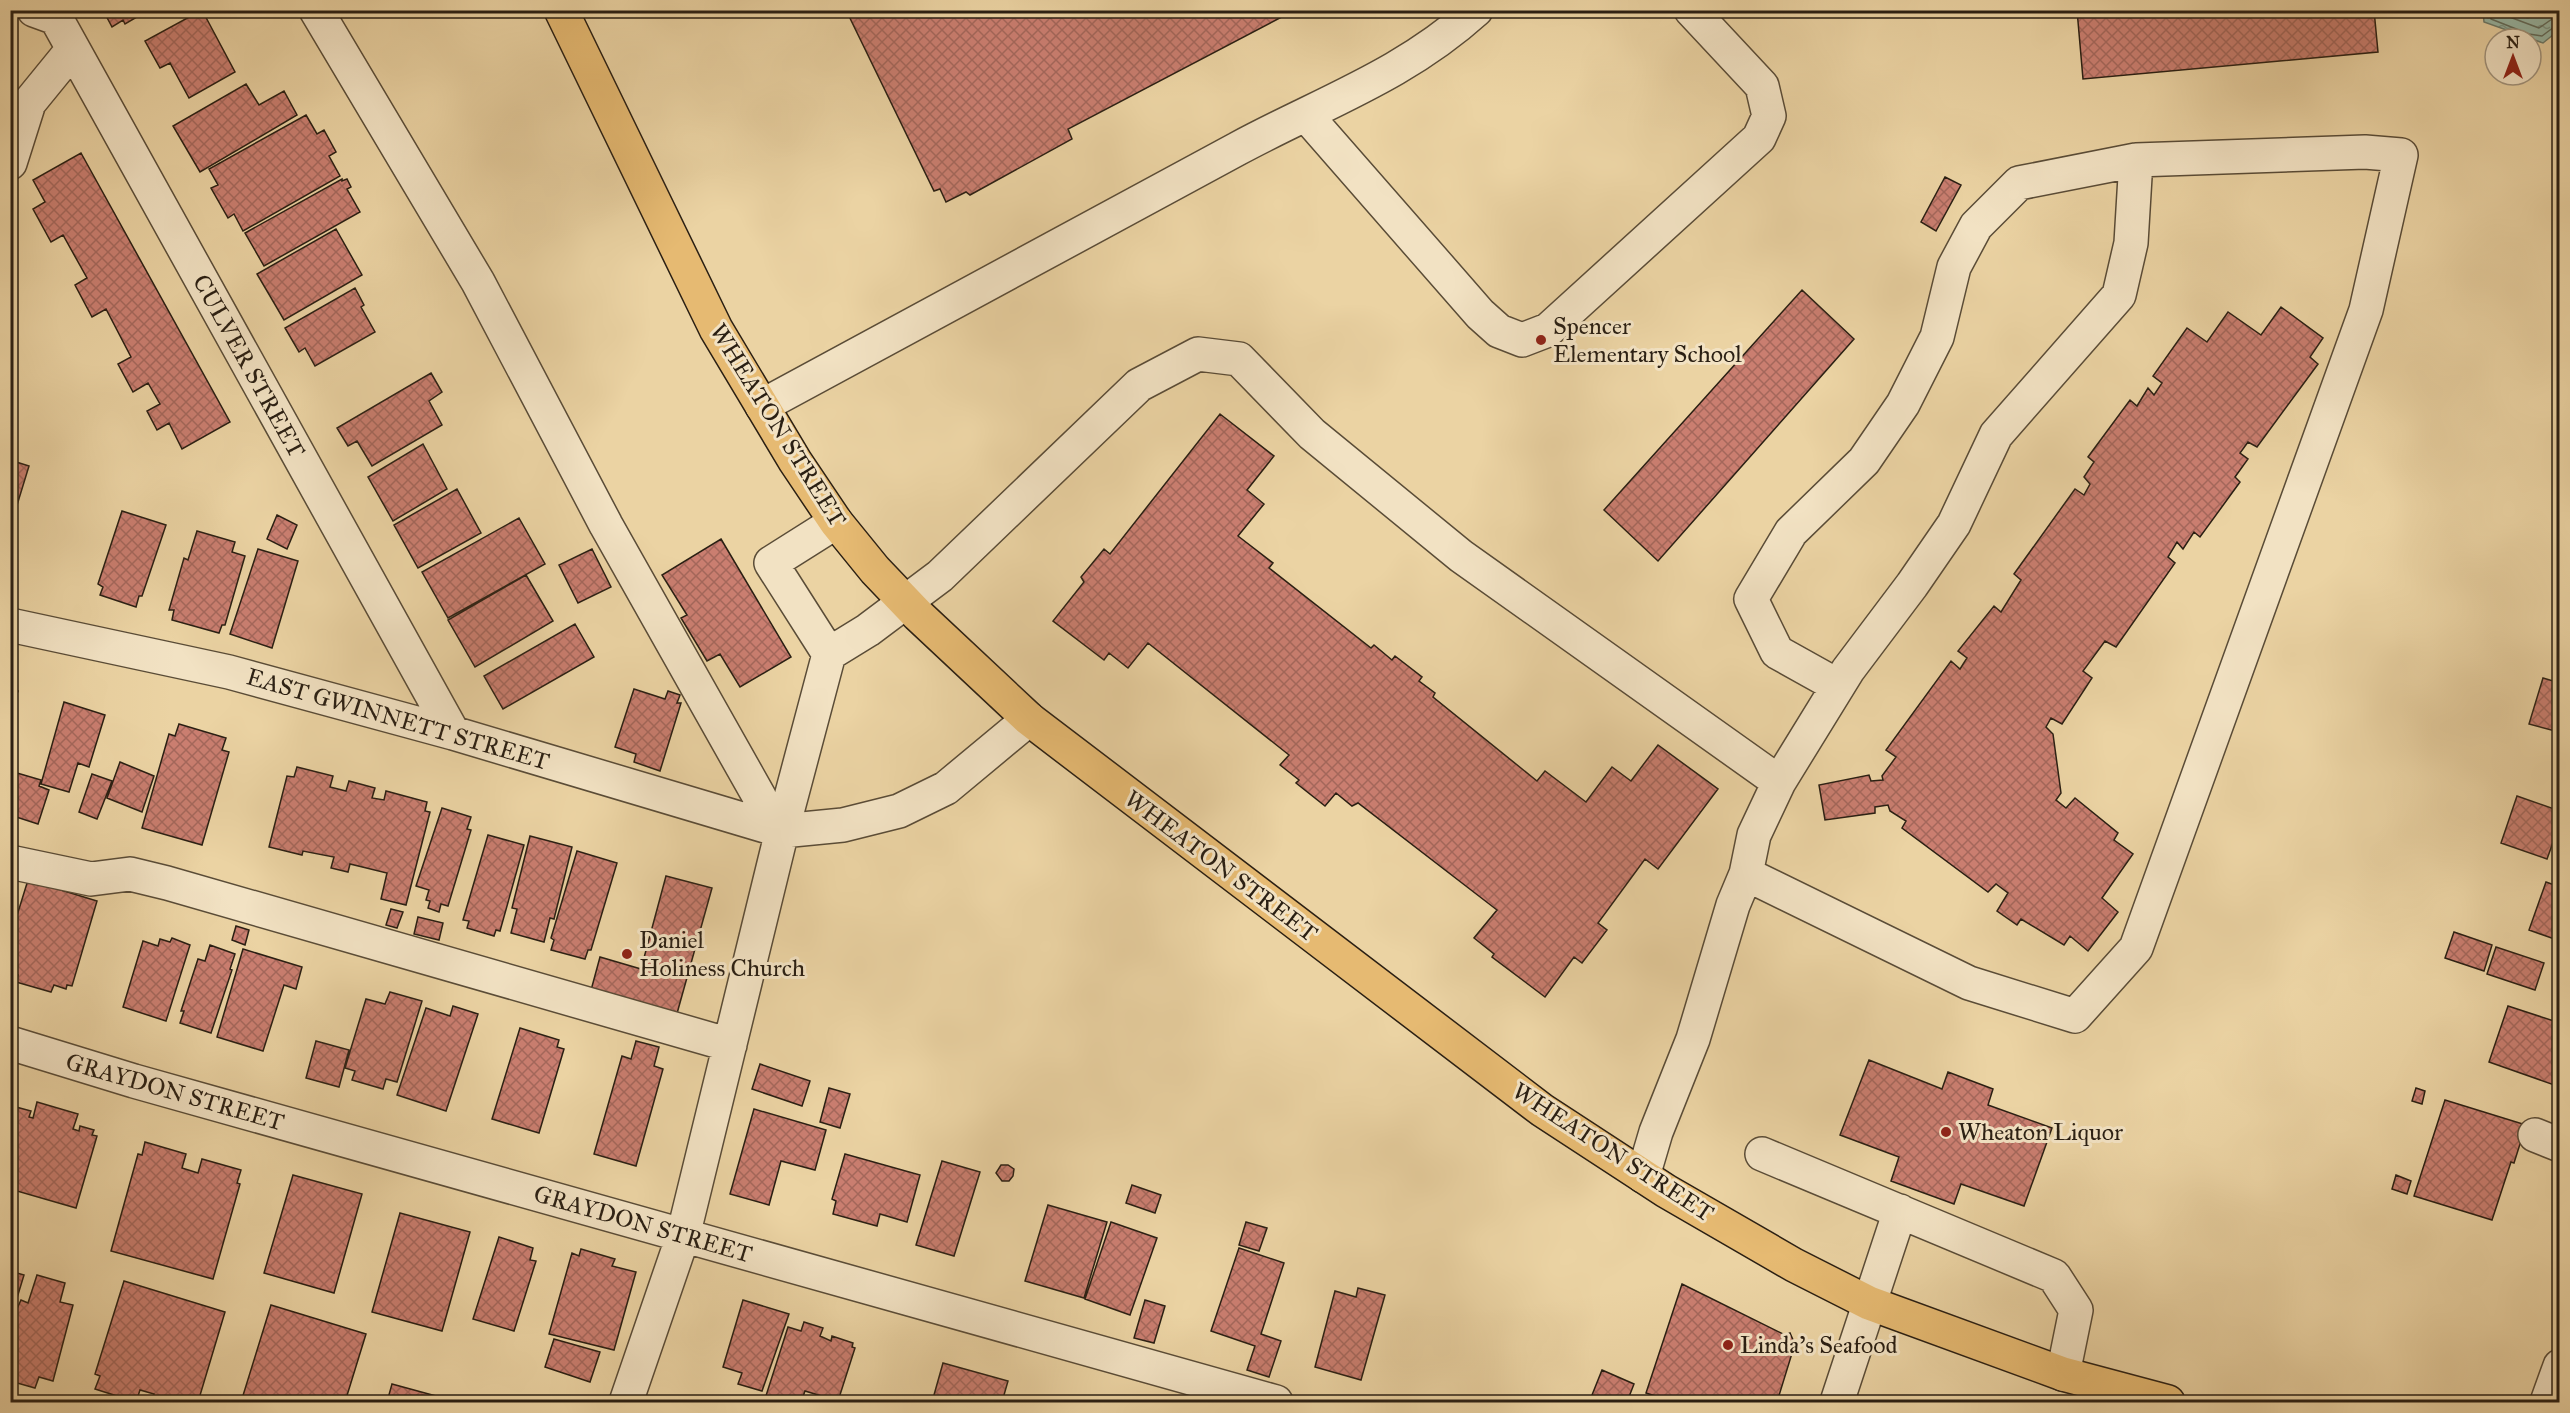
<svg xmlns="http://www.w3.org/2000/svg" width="2570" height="1413" font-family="'IM FELL Great Primer',serif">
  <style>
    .water { fill: url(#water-ripples); stroke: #6c7b6b; stroke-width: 1.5 }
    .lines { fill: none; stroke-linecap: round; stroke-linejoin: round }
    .shore { stroke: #616c5c; stroke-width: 1.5 }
    .building { fill: url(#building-cross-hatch); stroke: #2a1f13; stroke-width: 1.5 }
    .minor-casing { stroke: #5a4c37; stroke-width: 36 }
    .major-casing { stroke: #2a1f13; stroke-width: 36 }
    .minor { stroke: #f2e2c3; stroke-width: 33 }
    .major { stroke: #e6ba72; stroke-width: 33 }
    .poi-dot { fill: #8f2418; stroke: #f2e2c3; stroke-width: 2 }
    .labels { text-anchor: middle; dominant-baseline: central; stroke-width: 6; stroke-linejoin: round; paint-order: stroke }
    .poi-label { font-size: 24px; fill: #2a1f13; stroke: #f2e2c3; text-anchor: start }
    .street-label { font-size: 24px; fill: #2a1f13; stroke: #f2e2c3 }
  </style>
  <defs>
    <pattern id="water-ripples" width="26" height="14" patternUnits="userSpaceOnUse" patternTransform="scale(1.5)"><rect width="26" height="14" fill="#98b8a6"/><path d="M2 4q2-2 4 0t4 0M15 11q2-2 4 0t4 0" fill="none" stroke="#7c9586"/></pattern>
    <pattern id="building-cross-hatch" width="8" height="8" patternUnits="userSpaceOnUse" patternTransform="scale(1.5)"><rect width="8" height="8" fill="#ca7e70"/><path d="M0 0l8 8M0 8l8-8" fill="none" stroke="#a4675b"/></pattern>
  </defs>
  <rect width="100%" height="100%" fill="#ebd3a3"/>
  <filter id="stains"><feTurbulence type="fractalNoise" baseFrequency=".00333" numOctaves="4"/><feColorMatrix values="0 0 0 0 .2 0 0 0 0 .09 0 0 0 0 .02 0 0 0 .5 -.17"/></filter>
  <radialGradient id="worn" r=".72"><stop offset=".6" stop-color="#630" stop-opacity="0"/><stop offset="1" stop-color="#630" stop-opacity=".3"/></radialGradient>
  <path class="water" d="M2483 11H2559V30L2543 43 2484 22Z"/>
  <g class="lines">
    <path class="shore" d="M2489 10 2491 19 2529 34 2542 36 2554 27 2560 26
      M2497 10 2499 13 2539 28 2552 19 2560 18"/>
  </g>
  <path class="building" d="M103 10H149L125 24 123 20 112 27Z
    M202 10 235 72 189 98 170 63 160 68 145 41Z
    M846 10H1295L1068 129 1072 139 970 195 966 192 946 202 940 189 934 191Z
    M2077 10H2374L2378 52 2083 79Z
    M246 84 259 105 284 91 297 115 200 172 173 126Z
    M306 115 317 134 324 130 336 152 329 156 340 176 243 231 234 214 228 218 211 188 218 185 209 169Z
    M81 153 230 422 182 449 169 423 157 430 147 411 160 404 148 383 133 392 118 364 131 357 106 309 92 317 75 285 87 278 63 235 51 242 33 209 45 202 33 180Z
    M1945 177 1961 185 1936 231 1921 222Z
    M342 179V181L347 179 351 187 347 189 360 212 264 266 245 233Z
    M336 229 362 275 284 320 257 274Z
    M355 288 364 305 361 307 375 332 315 366 305 348 299 352 285 328Z
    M1802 290 1854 339 1658 561 1604 510Z
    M2281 307 2323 338 2310 357 2318 364 2257 447 2248 442 2240 453 2248 459 2235 477 2240 482 2200 537 2194 532 2183 549 2177 542 2168 557 2175 563 2116 647 2105 641 2083 671 2092 678 2062 724 2051 718 2046 727 2053 734 2061 793 2056 800 2066 808 2075 798 2118 833 2114 840 2133 854 2102 898 2118 912 2088 951 2070 936 2064 945 2021 919 2017 925 1997 911 2008 893 1996 884 1988 892 1902 828 1906 821 1890 811 1888 805 1875 807V813L1825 820 1819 785 1869 775 1871 781 1883 780 1882 776 1896 757 1886 750 1951 661 1960 669 1967 658 1958 651 1994 606 2001 612 2021 580 2014 574 2075 489 2084 495 2090 484 2084 477 2094 462 2088 457 2130 400 2137 406 2148 388 2154 395 2162 383 2153 376 2187 328 2207 342 2228 312 2261 335Z
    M431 373 442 392 429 401 442 425 372 466 357 441 348 446 337 428Z
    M1220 414 1274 456 1247 490 1264 504 1238 536 1273 563 1269 568 1371 648 1374 645 1392 660 1395 656 1422 677 1419 681 1435 693 1433 697 1537 781 1545 771 1586 802 1612 767 1631 781 1658 745 1718 789 1658 869 1645 859 1598 923 1607 930 1582 963 1574 957 1545 997 1492 957 1494 954 1474 938 1497 910 1358 803 1352 806 1336 793 1325 806 1296 783 1299 780 1280 765 1289 755 1148 643 1128 668 1109 653 1104 660 1053 621 1084 582 1081 577 1104 549 1110 554Z
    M423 444 447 489 393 521 368 477Z
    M10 460 29 466 10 528Z
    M457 489 481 533 418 568 394 525Z
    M122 511 166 525 142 596H139L136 607 100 595 103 587 98 584Z
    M277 515 297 525 287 549 267 539Z
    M519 518 545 564 448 618 422 572Z
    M197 531 235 542 232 552 245 556 225 625H222L219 633 172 620 174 610H169L184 558 188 560Z
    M721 539 791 657 740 687 720 654 707 661 681 618 687 615 662 575Z
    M258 549 298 561 272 648 230 634Z
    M592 549 611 587 578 603 559 565Z
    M526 575 553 621 475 667 448 620Z
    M575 624 594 657 503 709 484 676Z
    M2543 678 2560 683 2559 732 2529 724Z
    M10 688 18 691 10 715Z
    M634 689 665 699 668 691 680 695 677 703H681L660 771 634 762 636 754 615 747Z
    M64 702 105 715 89 767 78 763 69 792 41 784Z
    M179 724 226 738 222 750 229 752 202 845 142 828 169 734 175 736Z
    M120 762 154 776 142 812 107 798Z
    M297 767 333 776 330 787 346 791 349 781 375 788 372 798 384 800 386 791 427 802 425 811 430 812 406 905 381 899 387 873 350 864 348 872 331 868 334 857 303 851 302 855 269 847 287 776 294 777Z
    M17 773 41 780 39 786 49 790 38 824 10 815V795Z
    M92 774 112 781 97 819 79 812Z
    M2517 796 2560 811V823L2547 859 2501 843Z
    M442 808 471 817 467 829 471 830 448 906 441 904 439 912 428 908 430 901 426 900 429 890 416 886Z
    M488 835 524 845 500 931 496 930 494 936 467 928 469 921 463 920Z
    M530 836 572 847 554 919 550 918 544 942 511 933 517 909 512 908Z
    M577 851 617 863 591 950H588L585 959 551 950 554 940 551 938Z
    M666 876 712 888 676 1017 590 994 600 957 641 969Z
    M28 880 97 901 72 986 67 985 66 989 54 985 51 992 16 982 18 975 10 972V938Z
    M2546 882 2560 887V941L2529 930Z
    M391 909 403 912 397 928 386 925Z
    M418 917 443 923 439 940 414 934Z
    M236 926 249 930 245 945 232 940Z
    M2454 932 2492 945 2484 971 2445 958Z
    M172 938 190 945 166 1021 123 1007 143 941 158 946 160 939 170 942Z
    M210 945 235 954 230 969 232 970 211 1033 180 1023 184 1011H181L198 959 205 961Z
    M2496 947 2544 963 2535 990 2487 974Z
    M243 949 302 967 296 989 284 985 263 1051 217 1037Z
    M390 992 422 1001 397 1082 386 1079 383 1089 352 1080 355 1071 345 1068 366 999 385 1004Z
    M453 1006 478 1014 446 1111 397 1095 426 1008 450 1016Z
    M2508 1006 2560 1023V1087L2489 1062Z
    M520 1028 559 1040 557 1047 564 1049 539 1133 492 1119Z
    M316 1041 349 1050 339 1087 306 1078Z
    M636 1041 659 1047 654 1066 663 1069 636 1166 594 1154 622 1056 631 1059Z
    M1869 1060 1942 1089 1948 1072 1993 1089 1988 1105 2052 1128 2024 1206 1961 1184 1954 1204 1891 1181 1899 1157 1840 1135Z
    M760 1064 810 1081 802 1106 752 1089Z
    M829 1088 850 1094 840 1128 820 1122Z
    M2416 1088 2425 1091 2422 1104 2412 1101Z
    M2445 1100 2526 1125 2514 1163 2511 1162 2492 1220 2414 1196Z
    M37 1102 78 1114 73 1129 79 1131 80 1126 94 1130 92 1135 97 1136 76 1208 10 1189V1112L15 1113 16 1107 31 1111 29 1117 33 1118Z
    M754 1109 826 1130 815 1170 781 1161 769 1205 730 1194Z
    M145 1142 186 1154 182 1168 198 1173 202 1159 241 1170 237 1183 240 1184 213 1279 111 1251 138 1154 142 1155Z
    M845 1154 920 1175 907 1222 880 1214 877 1226 833 1214 836 1201 832 1199Z
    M942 1161 980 1172 954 1256 916 1245Z
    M1001 1165H1008L1014 1169 1013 1176 1009 1181H1002L996 1173Z
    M293 1175 362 1194 334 1293 264 1273Z
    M2396 1175 2411 1181 2407 1194 2392 1189Z
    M1132 1185 1161 1195 1155 1213 1126 1203Z
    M1048 1205 1107 1222 1084 1298 1025 1281Z
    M400 1213 470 1232 442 1331 372 1312Z
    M1111 1222 1157 1238 1130 1315 1085 1299Z
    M1246 1222 1267 1228 1259 1251 1239 1245Z
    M499 1237 533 1248 530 1260 536 1261 514 1331 473 1319Z
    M1239 1248 1284 1263 1261 1334 1281 1341 1269 1377 1247 1370 1255 1346 1211 1331Z
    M581 1249 615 1259 612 1266 636 1272 614 1350 549 1334 572 1253 579 1256Z
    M10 1271 24 1275 10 1321Z
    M37 1275 65 1283 60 1302 73 1305 53 1381 39 1377 35 1388 10 1381V1324L21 1300 28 1303Z
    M124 1281 225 1312 198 1402H152L154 1394 140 1390 136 1402 95 1389 100 1376 95 1374Z
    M1682 1284 1785 1335 1790 1333 1797 1349 1793 1350 1777 1402H1674L1646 1393Z
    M1358 1288 1385 1295 1361 1380 1315 1367 1335 1291 1356 1297Z
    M743 1300 789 1314 762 1391 738 1384 742 1373 723 1367Z
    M1145 1300 1165 1306 1154 1343 1134 1338Z
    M271 1305 366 1334 345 1402H241Z
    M804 1322 823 1328 820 1336 831 1341 832 1336 853 1343 852 1347 855 1348 838 1401 805 1391 801 1402H764L788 1327 801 1331Z
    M554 1339 600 1352 590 1382 545 1367Z
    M943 1363 1008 1381 1002 1402H932Z
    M1602 1370 1634 1384 1627 1402H1596L1590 1400Z
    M392 1384 458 1402H387Z"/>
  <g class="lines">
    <g class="minor-casing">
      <path id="minor" d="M34 10 56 18 453 733
        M316 10 478 282 606 525 760 798 757 823
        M1306 115 1480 314 1499 331 1522 340 1548 330 1759 138 1769 116 1762 86 1691 10
        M10 163 29 103 73 49
        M762 406C921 321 1079 235 1237 149 1322 103 1403 76 1476 10
        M836 522 771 563 829 654 868 630 940 576 1139 385 1198 354 1239 359 1312 434 1461 556 1779 782
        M10 625 229 672 453 733 782 831 843 825 899 811 946 788 1029 719
        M1838 686 1777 652 1751 599 1791 532 1864 461 1903 404 1937 337 1954 267 1976 226 2019 183 2136 160
        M10 862 91 879 130 874 167 883 730 1045
        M10 1043 134 1081 1276 1402
        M2535 1135 2560 1145
        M1762 1154 2054 1276 2076 1310 2063 1374
        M1643 1176 1656 1132 1693 1039 1733 905 1746 874 1754 835 1779 782 1848 670 1912 585 1954 524 1996 435 2119 295 2131 243 2136 160 2365 152 2401 155 2366 310 2136 948 2075 1016 1969 983 1746 874
        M626 1402 683 1236 782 831 829 654
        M1837 1402 1900 1211
        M2547 1402 2560 1366"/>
    </g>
    <g class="major-casing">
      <path id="major" d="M561 10 716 329 795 461 836 522 875 570 918 615 1029 719 1542 1110 1666 1191 1794 1265 1869 1303 2063 1374 2168 1402"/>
    </g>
    <use href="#minor" class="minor"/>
    <use href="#major" class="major"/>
  </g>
  <g class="poi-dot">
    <circle cx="1541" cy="340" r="6"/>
    <circle cx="627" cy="954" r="6"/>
    <circle cx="1946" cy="1132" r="6"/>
    <circle cx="1728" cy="1345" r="6"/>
  </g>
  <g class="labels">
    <g class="poi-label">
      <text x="1553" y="326">Spencer<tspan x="1553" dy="28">Elementary School</tspan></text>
      <text x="639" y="940">Daniel<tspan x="639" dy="28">Holiness Church</tspan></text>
      <text x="1958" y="1132">Wheaton Liquor</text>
      <text x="1740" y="1345">Linda's Seafood</text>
    </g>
    <g class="street-label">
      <text transform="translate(249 366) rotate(61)">CULVER STREET</text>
      <text transform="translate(778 425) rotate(58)">WHEATON STREET</text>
      <text transform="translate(398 719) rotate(16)">EAST GWINNETT STREET</text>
      <text transform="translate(1221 866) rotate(37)">WHEATON STREET</text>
      <text transform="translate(175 1092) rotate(16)">GRAYDON STREET</text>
      <text transform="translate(1613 1152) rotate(33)">WHEATON STREET</text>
      <text transform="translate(643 1224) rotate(16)">GRAYDON STREET</text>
    </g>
  </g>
  <rect width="2570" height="1413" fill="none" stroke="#ebd3a3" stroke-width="36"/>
  <rect x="12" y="12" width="2546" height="1389" fill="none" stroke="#2a1f13" stroke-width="3"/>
  <rect x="18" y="18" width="2534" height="1377" fill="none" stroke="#2a1f13" stroke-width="1.5"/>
  <g transform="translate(2513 57)"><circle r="28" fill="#f2e2c3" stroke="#a2947d" stroke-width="1.5"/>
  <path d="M0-4.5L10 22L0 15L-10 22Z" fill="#8f2418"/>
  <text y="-9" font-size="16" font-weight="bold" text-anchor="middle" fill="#2a1f13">N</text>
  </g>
  <rect width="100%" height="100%" filter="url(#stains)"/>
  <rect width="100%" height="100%" fill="url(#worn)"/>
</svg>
